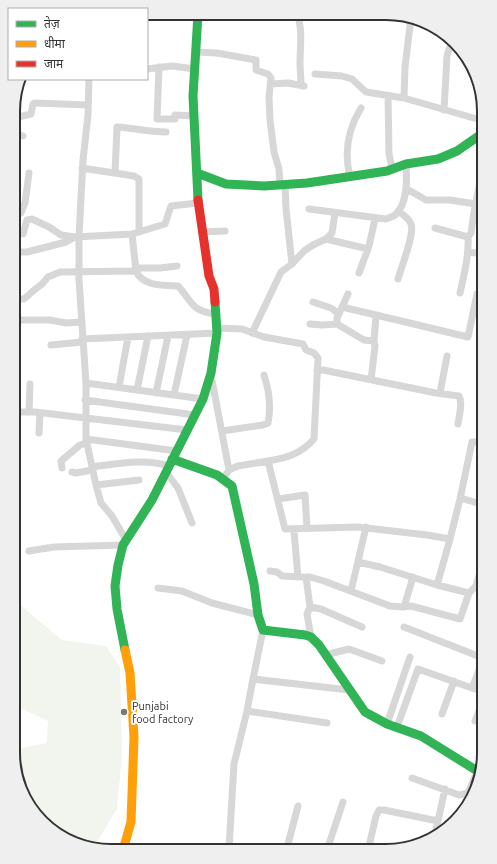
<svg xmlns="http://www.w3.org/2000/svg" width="497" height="864" font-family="Ubuntu,'Noto Sans Devanagari',sans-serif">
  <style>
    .green { fill: #f1f5ed }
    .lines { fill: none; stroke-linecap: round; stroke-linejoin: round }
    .street { stroke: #d7d7d7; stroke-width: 7 }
    .fast { stroke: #30b455; stroke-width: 9 }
    .slow { stroke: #ff9f0a; stroke-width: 9 }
    .jam { stroke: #e5322d; stroke-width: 9 }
    .poi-dot { fill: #7a7a7a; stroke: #fff; stroke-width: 1.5 }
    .labels { text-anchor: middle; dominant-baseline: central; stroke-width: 4; stroke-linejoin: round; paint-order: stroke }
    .poi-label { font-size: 11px; fill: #333; stroke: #fff; text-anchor: start }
    .rim { fill: none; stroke: #333; stroke-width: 2 }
  </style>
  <rect width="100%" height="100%" fill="#fff"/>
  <path class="green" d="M13 599 62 640 106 646 120 667 122 755 117 809 93 848 51 831 18 784 13 750 47 743 48 721 18 707 13 698Z"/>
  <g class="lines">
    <path class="street" d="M297 14C303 29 300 47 300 62 300 70 301 78 301 85
      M411 18 405 67 404 98 484 121
      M196 52 217 53 256 60V70L268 74 271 78 269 97 270 120 274 152 279 169 280 185
      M159 67 157 119H175V115L194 116
      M147 69 172 66 195 69
      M315 74 342 76 352 79 366 92 404 98
      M89 79 88 115 83 160 79 236V280L86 383V439L96 485 101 503 112 516 126 540
      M271 84 288 83 304 86
      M388 96 389 154 392 168
      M444 110 447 56 449 49 453 42
      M14 118 31 114 33 104 35 103 88 105
      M14 133 23 136
      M477 137 484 148
      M82 168 134 176 139 179V232
      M115 173 117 127C133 128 149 132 166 132
      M350 177C344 153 348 129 361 108
      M285 185 286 209 292 264
      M407 189 426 200H450L476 204
      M309 209 386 219C389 218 392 217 395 215 408 204 407 179 406 164
      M21 213 25 203 29 173
      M435 228 468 237 471 233 474 212 484 162
      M202 232 225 231
      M23 234 27 220 32 219 49 227 61 235 75 237 132 234 165 224 171 206 198 203
      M132 234 136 271
      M326 239 368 249
      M14 252H27L66 242 75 237
      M468 252 484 254
      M135 268H160L177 266
      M359 273 369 246 375 219
      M398 279C401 268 415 233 411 224 409 218 402 214 398 211
      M460 293C464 275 469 256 468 237
      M348 294 337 318V324L364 340 374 341
      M14 296 19 299H24L33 291 42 284 48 277 60 272 136 271C143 287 164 285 178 286 185 293 190 304 198 309 203 312 211 313 217 315
      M313 302 331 308 339 314
      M342 307 376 315
      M14 320H50L66 323 81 322
      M310 324 322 325 337 324
      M218 328 242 329 264 337 303 344 306 350 314 353 318 358 314 439C301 454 286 458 268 461L285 529 358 527 427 535 450 539 460 499H464L484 505
      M252 333 281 272 292 264 304 251 313 245 326 239 332 233 335 213
      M82 339 217 333
      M51 345 82 342
      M317 371 323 370 436 393 459 396C463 403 459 416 458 424
      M211 375 229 470
      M371 380 375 346 374 341 376 315 468 337 477 294
      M86 383 203 399
      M119 387 128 337
      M137 390 148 336
      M156 393 168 336
      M440 393 447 356
      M174 395 187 335
      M85 400 195 415
      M13 412H35L187 430
      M29 412 30 384
      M222 431 263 425 268 423C271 408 269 390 264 375
      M39 433 40 413
      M86 439 177 451
      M92 467C117 464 144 458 169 466
      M62 468 61 461 80 445 86 443
      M72 472 76 473 92 470
      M166 472 178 488 192 523
      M223 479 229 470 238 466 268 461
      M96 485 139 480
      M278 499 305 495 307 528
      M460 499 472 442H484
      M292 529 294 531 298 577
      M450 539 437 585 469 593
      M29 551 54 547 123 545
      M358 562 380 567 437 585
      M270 571 277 572 282 576 302 577
      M158 588 182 591 212 603 258 615
      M351 591 366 527
      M310 607 321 609 362 627
      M404 607 413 577
      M404 627 483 658
      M311 637 307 614 310 607 306 577H310L324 581 390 606 402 607 411 606 460 619 469 593 476 586 484 558
      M325 655 349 649 382 661
      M253 679 263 630
      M484 692 472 688 484 657
      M442 714 454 681
      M475 721 484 699
      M327 723 247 711 253 679 349 690
      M387 724 410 657
      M397 727 418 669 472 688
      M412 778 459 795 468 793 478 770
      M438 821 445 789
      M369 846 376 816 379 810H384L438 821 435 833
      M328 847 343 802
      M229 848 234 764 247 711
      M287 848 298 806"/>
    <path class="fast" d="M198 14 193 96 198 200
      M197 173 226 184 264 186 307 183 387 171 406 164 438 159 457 151 480 135 484 128
      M172 459 217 475 232 486 254 584 258 615 263 630 305 635 311 637 319 645 365 712 387 724 421 736 479 772
      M125 650 117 609 115 586 118 565 123 545 152 500 203 399 211 373 217 333 215 302"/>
    <path class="slow" d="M123 850 131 822 134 737 130 673 125 650"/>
    <path class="jam" d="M198 200 209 276 214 289 215 302"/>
  </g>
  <circle class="poi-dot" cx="124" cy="712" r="4"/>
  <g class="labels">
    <g class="poi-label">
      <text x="132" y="706">Punjabi<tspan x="132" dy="13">food factory</tspan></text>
    </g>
  </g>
  <path d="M0 0H497V864H0ZM111 20H386A91 91 0 0 1 477 111V753A91 91 0 0 1 386 844H111A91 91 0 0 1 20 753V111A91 91 0 0 1 111 20Z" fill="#efefef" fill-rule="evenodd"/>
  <path class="rim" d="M111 20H386A91 91 0 0 1 477 111V753A91 91 0 0 1 386 844H111A91 91 0 0 1 20 753V111A91 91 0 0 1 111 20Z"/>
  <rect x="8" y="8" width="140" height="72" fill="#ffffff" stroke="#adadad"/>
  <rect x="16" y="21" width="20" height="6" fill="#30b455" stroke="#adadad"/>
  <text x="44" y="28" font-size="12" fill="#333333">तेज़</text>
  <rect x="16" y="41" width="20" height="6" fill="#ff9f0a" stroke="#adadad"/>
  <text x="44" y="48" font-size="12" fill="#333333">धीमा</text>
  <rect x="16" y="61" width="20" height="6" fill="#e5322d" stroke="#adadad"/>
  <text x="44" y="68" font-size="12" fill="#333333">जाम</text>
</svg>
